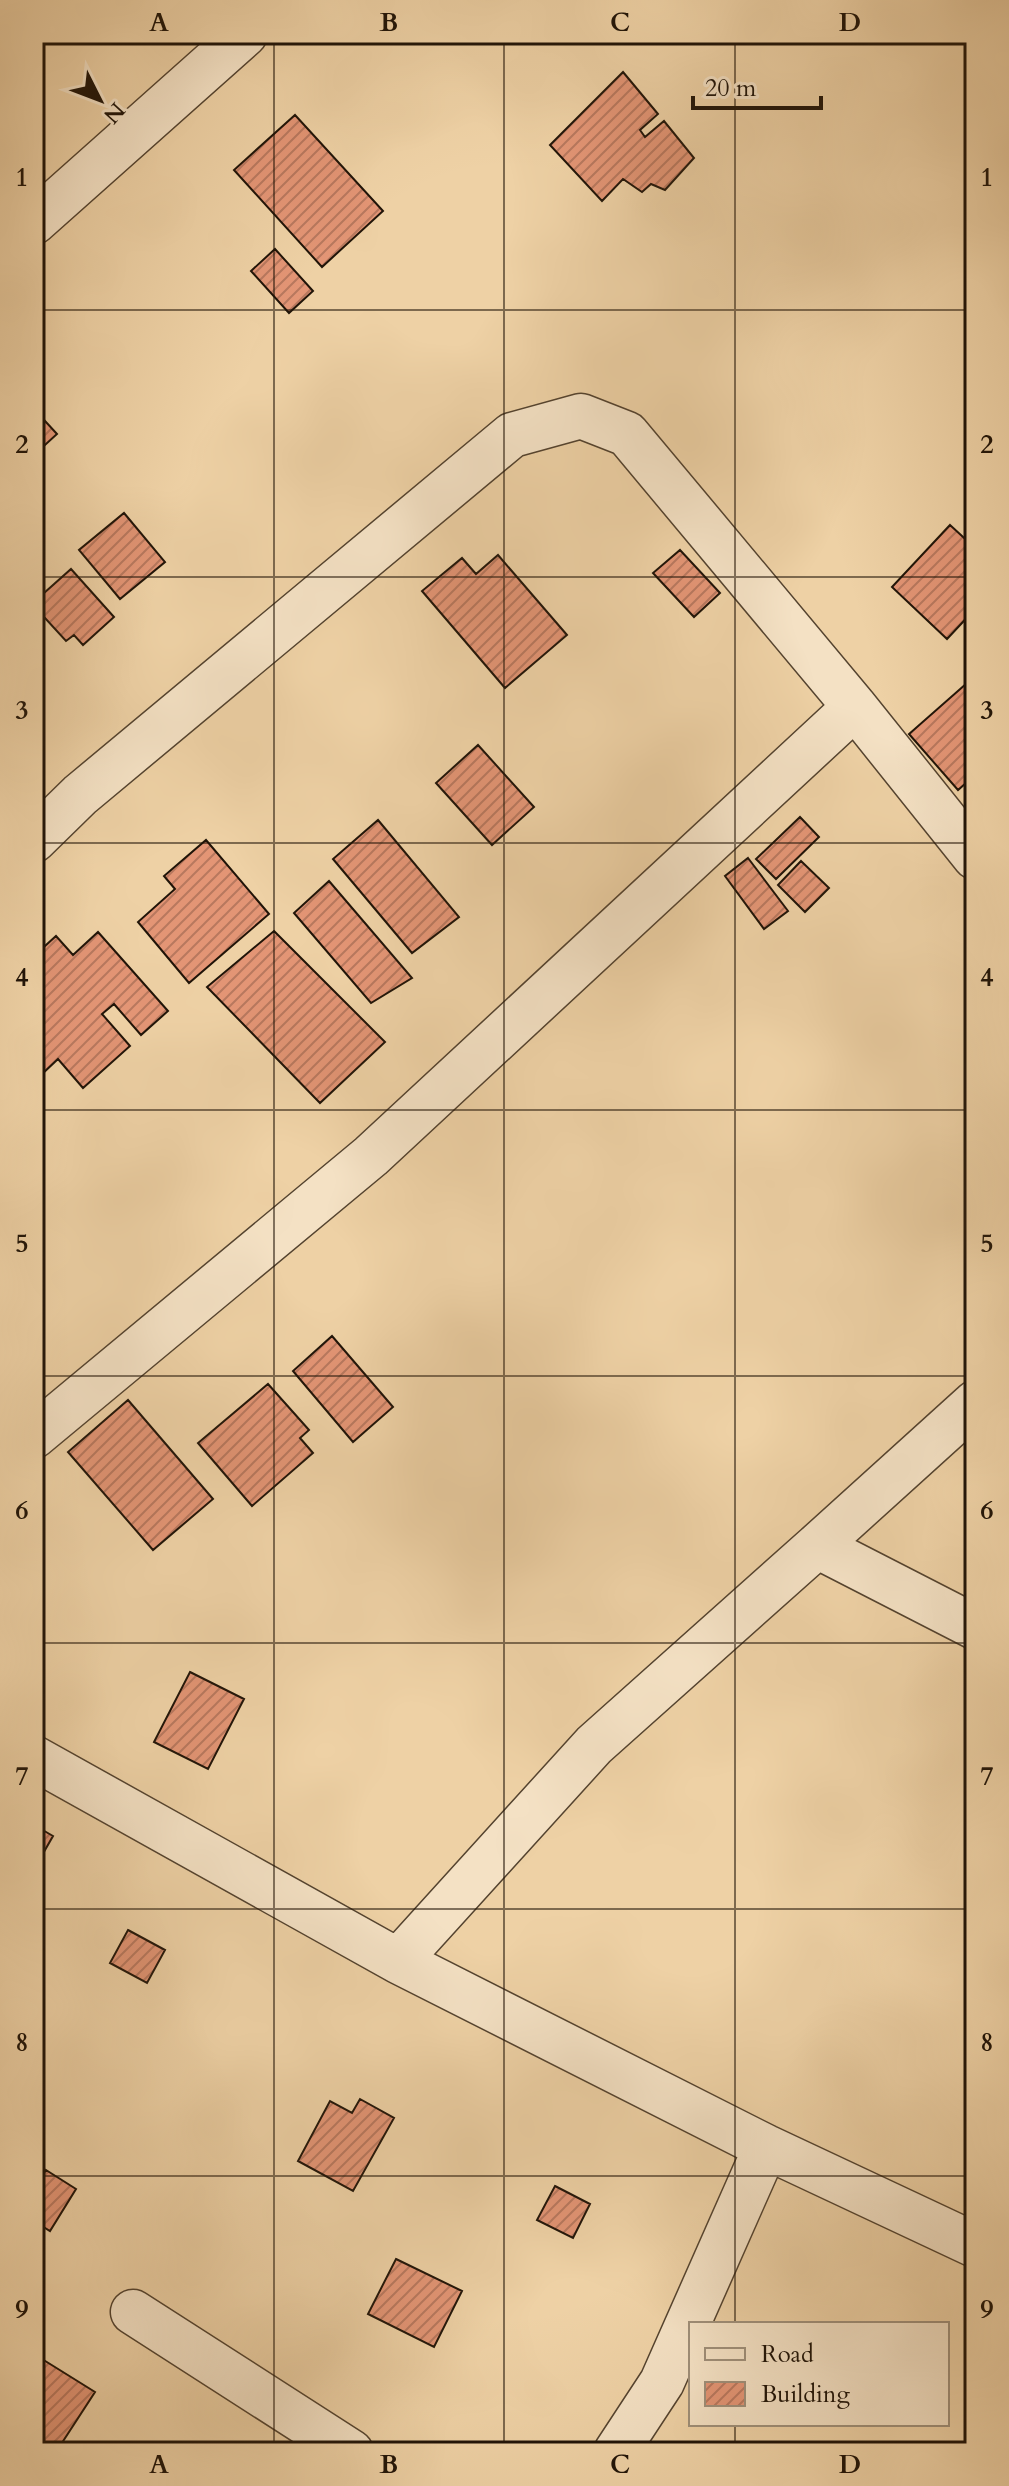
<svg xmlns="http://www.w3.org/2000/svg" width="1009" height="2486" font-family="Cardo,serif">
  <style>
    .building { fill: url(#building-hatch); stroke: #201408; stroke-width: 2 }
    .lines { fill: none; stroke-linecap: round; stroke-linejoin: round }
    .minor-casing { stroke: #54432f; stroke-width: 47 }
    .minor { stroke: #f4e1c4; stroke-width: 44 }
    .grid { fill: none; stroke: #201408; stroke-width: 2; stroke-opacity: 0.55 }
    .neatline { fill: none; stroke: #201408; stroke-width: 3 }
    .grid-label { font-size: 26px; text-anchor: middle; font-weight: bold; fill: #201408 }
  </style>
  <defs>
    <pattern id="building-hatch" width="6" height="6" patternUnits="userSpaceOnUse" patternTransform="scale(2)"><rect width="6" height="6" fill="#e39575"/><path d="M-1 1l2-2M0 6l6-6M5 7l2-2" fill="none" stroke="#b8785e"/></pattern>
  </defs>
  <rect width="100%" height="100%" fill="#eed1a5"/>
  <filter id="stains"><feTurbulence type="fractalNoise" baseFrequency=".0025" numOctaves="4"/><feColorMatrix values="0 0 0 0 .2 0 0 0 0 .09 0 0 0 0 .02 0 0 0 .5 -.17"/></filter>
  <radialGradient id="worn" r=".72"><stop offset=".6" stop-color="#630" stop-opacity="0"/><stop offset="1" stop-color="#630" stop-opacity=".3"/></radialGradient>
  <path class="building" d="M623 72 658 114 640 130 645 137 664 121 694 158 665 190 651 184 642 192 623 179 602 201 550 145Z
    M295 115 383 211 322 267 234 170Z
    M275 249 313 291 289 313 251 271Z
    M34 409 57 434 34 455Z
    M124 513 165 562 120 599 79 550Z
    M950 525 975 548V609L947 639 892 587Z
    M680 550 720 593 694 617 653 573Z
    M498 555 567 635 505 688 422 591 462 558 476 574Z
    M71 569 114 617 83 645 74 635 66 641 34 606V602Z
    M975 676V775L958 790 909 734Z
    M478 745 534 807 492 845 436 783Z
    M800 817 819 837 776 879 756 859Z
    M378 820 459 917 412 953 333 859Z
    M206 840 269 914 189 983 138 922 175 889 164 876Z
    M748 858 788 911 764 929 725 876Z
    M801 861 829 888 805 912 778 885Z
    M329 881 412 978 371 1003 294 913Z
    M274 931 385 1042 320 1103 207 987Z
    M98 932 168 1011 141 1035 114 1004 102 1014 130 1046 83 1088 58 1059 41 1075 34 1068V1004L39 1000 34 995V956L56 936 73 955Z
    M332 1336 393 1407 353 1442 293 1371Z
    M268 1384 309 1430 300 1438 313 1453 252 1506 198 1443Z
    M128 1400 213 1499 153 1550 68 1452Z
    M190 1672 244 1699 208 1769 154 1742Z
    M34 1825 53 1836 37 1864 34 1863Z
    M128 1930 165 1950 147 1983 110 1963Z
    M360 2099 394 2118 353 2191 298 2161 330 2101 352 2113Z
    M46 2170 76 2189 50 2231 34 2221V2189Z
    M555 2186 590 2204 573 2238 537 2220Z
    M396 2259 462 2291 434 2347 368 2314Z
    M34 2354 95 2392 56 2452H34Z"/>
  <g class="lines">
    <g class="minor-casing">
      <path id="minor" d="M34 222 245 34
        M34 840 80 795 512 435 581 416 627 434 855 707 975 857
        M34 1436 371 1156 855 707
        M817 1546 975 1403
        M34 1758 398 1961 766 2147 975 2245
        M398 1961 594 1745 817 1546 975 1627
        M133 2312 351 2452
        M616 2452 662 2382 766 2147"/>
    </g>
    <use href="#minor" class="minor"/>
  </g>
  <path class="grid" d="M274 34V2452M504 34V2452M735 34V2324M34 310H975M34 577H975M34 843H975M34 1110H975M34 1376H975M34 1643H975M34 1909H975M34 2176H975M735 2424V2452"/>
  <rect width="1009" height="2486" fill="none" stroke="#eed1a5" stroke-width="88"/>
  <rect x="689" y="2322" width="260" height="104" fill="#f4e1c4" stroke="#9f8f79" stroke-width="2"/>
  <rect x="705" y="2348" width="40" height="12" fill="#f4e1c4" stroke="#9f8f79" stroke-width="2"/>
  <text x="761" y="2362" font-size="24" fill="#201408">Road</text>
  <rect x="705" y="2382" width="40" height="24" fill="url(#building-hatch)" stroke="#9f8f79" stroke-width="2"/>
  <text x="761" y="2402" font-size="24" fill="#201408">Building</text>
  <g transform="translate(100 100) rotate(132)" stroke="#f4e1c4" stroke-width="6" paint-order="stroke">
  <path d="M0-6L14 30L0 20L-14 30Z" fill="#201408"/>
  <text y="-12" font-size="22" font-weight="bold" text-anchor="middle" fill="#201408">N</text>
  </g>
  <path d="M693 96v12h128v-12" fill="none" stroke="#201408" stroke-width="4"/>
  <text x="705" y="96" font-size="24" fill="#201408" stroke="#f4e1c4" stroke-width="6" paint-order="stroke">20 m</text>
  <rect x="44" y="44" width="921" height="2398" class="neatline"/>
  <g class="grid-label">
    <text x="159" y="31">A</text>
    <text x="389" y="31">B</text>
    <text x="620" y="31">C</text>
    <text x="850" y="31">D</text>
    <text x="22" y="186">1</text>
    <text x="987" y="186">1</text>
    <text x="22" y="453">2</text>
    <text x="987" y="453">2</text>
    <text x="22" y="719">3</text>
    <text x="987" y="719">3</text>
    <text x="22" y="986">4</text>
    <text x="987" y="986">4</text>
    <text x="22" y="1252">5</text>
    <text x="987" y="1252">5</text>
    <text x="22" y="1519">6</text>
    <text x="987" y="1519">6</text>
    <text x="22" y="1785">7</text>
    <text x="987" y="1785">7</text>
    <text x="22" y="2051">8</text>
    <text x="987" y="2051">8</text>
    <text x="22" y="2318">9</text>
    <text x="987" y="2318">9</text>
    <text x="159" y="2473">A</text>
    <text x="389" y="2473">B</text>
    <text x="620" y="2473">C</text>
    <text x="850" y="2473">D</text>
  </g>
  <rect width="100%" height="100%" filter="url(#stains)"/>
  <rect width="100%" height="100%" fill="url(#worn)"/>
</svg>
